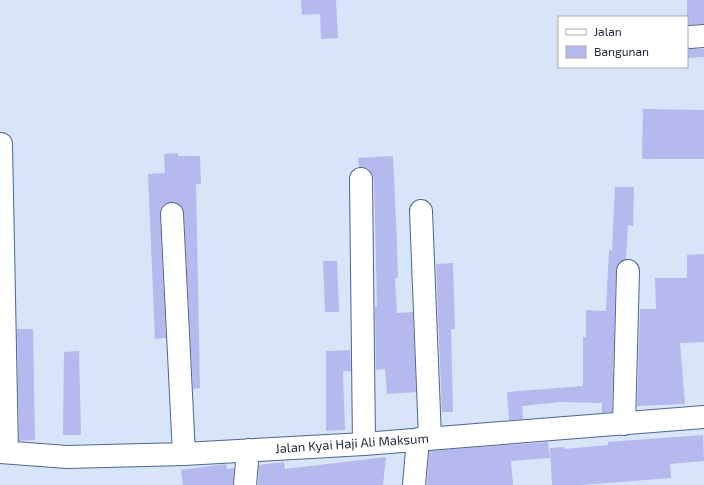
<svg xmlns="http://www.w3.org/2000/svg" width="704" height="485" font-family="'Exo 2',sans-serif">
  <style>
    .building { fill: #b5b9ee }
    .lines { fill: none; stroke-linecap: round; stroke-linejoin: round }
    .minor-casing { stroke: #4c6590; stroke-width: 24 }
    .minor { stroke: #fff; stroke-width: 22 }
    .labels { text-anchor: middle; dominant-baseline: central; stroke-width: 3.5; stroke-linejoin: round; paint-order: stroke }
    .street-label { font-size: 13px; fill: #202b3d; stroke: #fff }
  </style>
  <rect width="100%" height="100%" fill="#d8e4f8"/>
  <path class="building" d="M301 0H336L338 38 321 39 320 14 302 15Z
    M687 0H704V24L687 25Z
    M687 49H704V57L687 58Z
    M643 109 704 110V159H642Z
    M178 153V156H200L201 184H196L200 388 193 389 184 213 182 207 177 203 172 202 165 204 161 209 160 214 166 338 155 339 148 174 165 173 164 154Z
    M393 156 397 244 398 278H395L397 313 413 312 416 392 387 394 385 369 376 370 375 307H377L374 179 372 173 367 168 359 167 358 158Z
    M615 187H634L633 226 628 225 626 259 618 264 616 271 612 412 602 413V403L560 402 522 406 523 419 509 420 507 392 583 386V337H586V310L606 311 609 250 612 251Z
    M704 254V342L680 343 685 404 637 406 640 309H656L655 278H687V255Z
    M323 261H337L339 312H325Z
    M453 263 455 329H451L453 412H442L436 264Z
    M17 329H33L35 440 19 441Z
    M350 350 351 371H344L343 373 345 430 326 431V351Z
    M79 351 81 435H63L64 352Z
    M703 435 704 461 670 464 671 478 581 485H552L550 448 564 447V449L608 445V442Z
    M548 442 550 458 511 461 513 485H427L429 451Z
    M386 457 383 485H258L259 465 284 462 285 469Z
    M226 464 227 469 234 468 233 485H183L181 470Z"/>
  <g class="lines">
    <g class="minor-casing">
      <path id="minor" d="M690 37 704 36
        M1 144 7 452
        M361 179 364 444
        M421 211 430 438
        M172 214 184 454
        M624 424 628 271
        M0 452 67 457 184 454 364 444 704 417
        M245 485 248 450
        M414 485 418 439"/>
    </g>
    <use href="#minor" class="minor"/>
  </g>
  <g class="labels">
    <g class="street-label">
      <text transform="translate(352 443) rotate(-4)">Jalan Kyai Haji Ali Maksum</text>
    </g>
  </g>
  <rect x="558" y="16" width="130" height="52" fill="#ffffff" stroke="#a6aab1"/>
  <rect x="566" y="29" width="20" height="6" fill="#ffffff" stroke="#a6aab1"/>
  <text x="594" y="36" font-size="12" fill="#202b3d">Jalan</text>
  <rect x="566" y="46" width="20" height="12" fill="#b5b9ee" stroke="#a6aab1"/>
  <text x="594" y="56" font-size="12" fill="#202b3d">Bangunan</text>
</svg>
